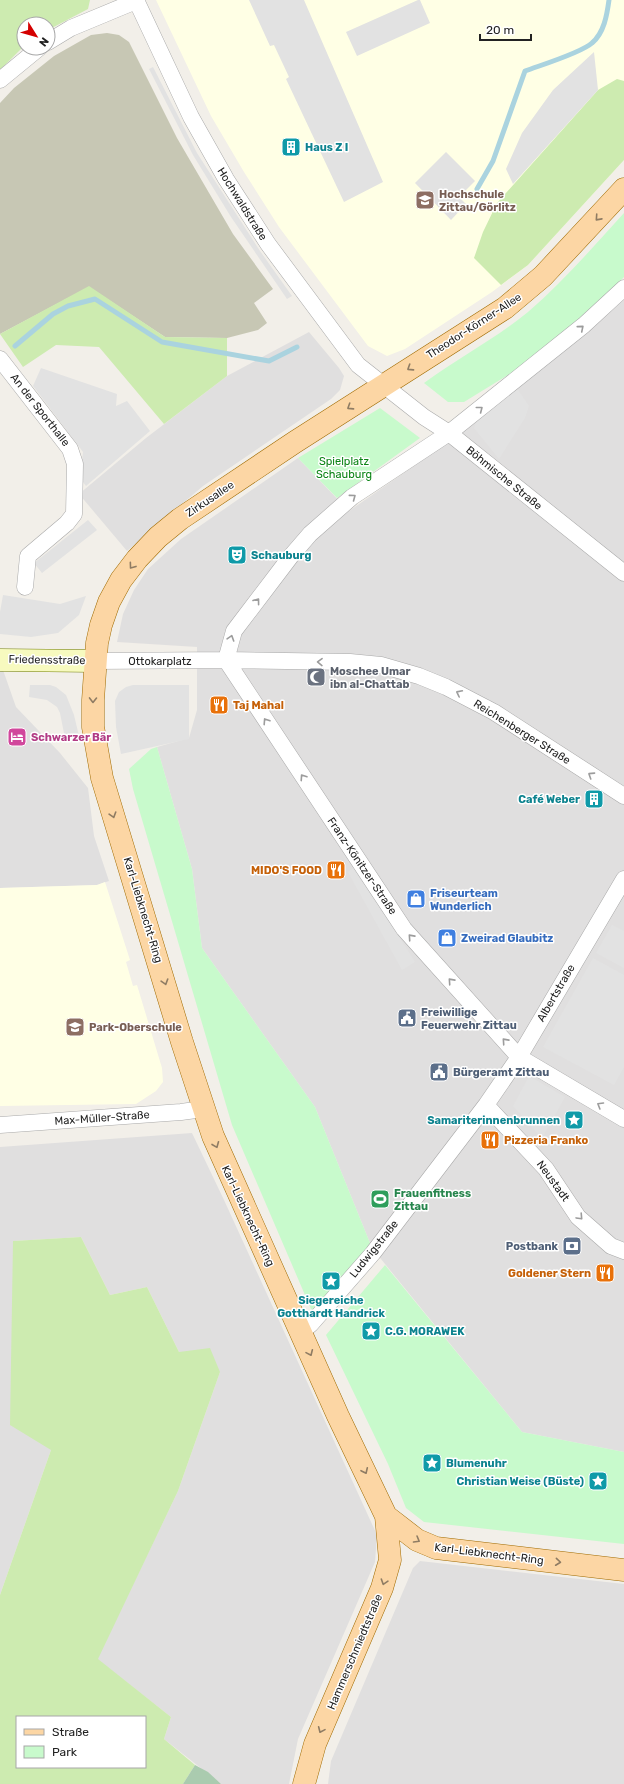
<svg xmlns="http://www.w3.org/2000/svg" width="624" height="1784" font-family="Rubik,sans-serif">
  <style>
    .residential { fill: #e0dfdf }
    .education { fill: #ffffe5 }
    .construction { fill: #c7c7b4 }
    .grass { fill: #cdebb0; fill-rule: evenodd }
    .cemetery { fill: #aacbaf }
    .park { fill: #c8facc }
    .parking { fill: #e2e2e2 }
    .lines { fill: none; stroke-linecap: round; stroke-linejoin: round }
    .stream { stroke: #aad3df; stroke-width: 5 }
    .street-casing { stroke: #a9a9a9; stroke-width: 17 }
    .secondary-casing { stroke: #707d05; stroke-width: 23 }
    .primary-casing { stroke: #a06b00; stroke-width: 23 }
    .street { stroke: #fff; stroke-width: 16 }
    .secondary { stroke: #f7fabf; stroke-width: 22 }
    .primary { stroke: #fcd6a4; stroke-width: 22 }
    .oneway { stroke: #8f7c63 }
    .oneway2 { stroke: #9c9c9c }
    .labels { text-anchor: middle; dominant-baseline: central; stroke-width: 3; stroke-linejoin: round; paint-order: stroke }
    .culture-label { font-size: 11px; font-weight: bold; fill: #0d838f; stroke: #fff; text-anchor: start }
    .education-label { font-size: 11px; font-weight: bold; fill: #785e54; stroke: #fff; text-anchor: start }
    .street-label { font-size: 11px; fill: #222; stroke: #fff }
    .park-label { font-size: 11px; fill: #0c8416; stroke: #fff }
    .worship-label { font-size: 11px; font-weight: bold; fill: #5b616d; stroke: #fff; text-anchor: start }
    .food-label { font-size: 11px; font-weight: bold; fill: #c56008; stroke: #fff; text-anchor: start }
    .hotel-label { font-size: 11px; font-weight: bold; fill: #b23c85; stroke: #fff; text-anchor: start }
    .shop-label { font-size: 11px; font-weight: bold; fill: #366cbe; stroke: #fff; text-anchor: start }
    .service-label { font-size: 11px; font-weight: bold; fill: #4e5e75; stroke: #fff; text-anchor: start }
    .leisure-label { font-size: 11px; font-weight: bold; fill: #27864d; stroke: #fff; text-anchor: start }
  </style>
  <rect width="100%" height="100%" fill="#f2efe9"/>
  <path class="residential" d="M624 294V1452L522 1432 372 1248 315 1107 202 948 192 869 157 747 189 738 197 710V647L117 642 123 614 134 590 148 569 181 539 298 458 349 511 437 450Z
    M309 332 339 368 344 376 340 390 331 399 203 486 127 551 79 494 146 438 227 376Z
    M0 670H3L16 707 60 753 88 788 94 836 109 881 97 885 0 888Z
    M192 1133 224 1200 377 1535 375 1562 298 1739 289 1784H221L164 1739 171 1717 97 1659 178 1491 220 1372 179 1352 147 1287 110 1295 81 1237 13 1241 51 1450 0 1595V1147Z
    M420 1561 624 1584V1784H328L331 1761 413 1568Z"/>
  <path class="education" d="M156 0H624V160L528 265 492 292 405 349 387 356 368 346 279 227 244 172 211 116Z
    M105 882 130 960 126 962 133 986 137 985 162 1068 163 1082 156 1091 136 1104 0 1106V888L97 885Z"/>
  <path class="construction" d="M107 33 119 35 129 42 177 138 233 234 273 289 254 303 267 323 258 330 227 338 165 337 89 287 0 334V103L14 88 54 56 91 35Z"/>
  <path class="grass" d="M0 0H90L88 9 48 30V24H24V46L0 70Z
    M617 79 624 81V160L528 265 501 285 474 258 483 232 497 203 598 90Z
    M89 286 165 337 227 338V376L164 424 99 347 56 345 23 367 0 334Z
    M81 1237 110 1295 147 1287 179 1352 210 1348 220 1372 178 1491 98 1659 171 1717 164 1739 195 1765 183 1784H0V1595L51 1450 10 1425 13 1241ZM17 1717H145V1767H17Z"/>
  <path class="cemetery" d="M195 1765 208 1772 221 1784H183Z"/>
  <path class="park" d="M624 213V277L579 323 539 356 464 402H448L424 383C458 358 495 339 528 312 563 282 593 247 624 213Z
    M380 408 420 438 337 498 298 458Z
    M157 747 192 869 202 948 315 1107 372 1248 314 1316 232 1125 133 789 129 769 151 749Z
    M385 1265 522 1432 624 1452V1544L424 1522 406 1508 388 1464 326 1335Z"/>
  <path class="parking" d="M249 0H304L383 182 344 202 286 79 289 77 274 45 270 46Z
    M418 0H420L430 23 357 56 346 32Z
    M594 52 598 90 513 184 506 169 522 133 553 90Z
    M153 67 197 153 260 251 292 296 287 299 231 217 193 155 149 69Z
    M446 152 475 181 459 197 466 204 451 220 415 183Z
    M41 368 117 394 116 406 127 401 150 431 86 486 80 478 83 452 33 386Z
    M516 387 529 406 525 418 499 459 474 428 478 417Z
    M88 520 97 530 42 573 34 563Z
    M3 595 60 604 86 596 79 615 58 633 31 637 0 634V612Z
    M30 685H50L56 687 66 695 74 715 79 736 65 738 60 713 57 707 47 700 29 697Z
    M133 685H189V739L121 754 116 727 115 701 119 692 126 687Z
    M355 867 415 962 402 970 348 872Z
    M612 925 624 931V968L596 953Z
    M593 958 624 975V1067L614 1085 543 1047Z
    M529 1076 565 1097 542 1138 513 1106Z"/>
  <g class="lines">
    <path class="stream" d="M477 189 493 161 525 71C541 65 581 53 592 43 604 33 607 15 609 0
      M15 346 53 314 68 306 95 299 162 342 269 361 297 347"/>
    <g class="street-casing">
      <path id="street" d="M136 0 191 117 226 179 268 244 358 365 424 417 449 433 624 573
        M48 42 71 28 136 1
        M0 80 39 48
        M0 359 70 449 75 464 74 514 67 523 28 556 25 587
        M226 660 404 929 519 1057 624 1119
        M226 660 234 631 291 556 310 534 352 497 449 433 584 325 624 288
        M95 661 226 660 350 662 381 665 419 676 446 687 494 712 624 796
        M486 1105 546 1169 578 1217 611 1246 624 1251
        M0 1125 181 1112 203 1109
        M301 1332 311 1324 373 1253 486 1105 519 1057 624 879"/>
    </g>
    <g class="secondary-casing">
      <path id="secondary" d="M0 660 95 661"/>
    </g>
    <g class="primary-casing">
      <path id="primary" d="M624 189 543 276 505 308 295 442 180 519 158 537 137 559 121 580 109 602 101 625 97 643 93 700V727L102 778 182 1042 213 1136 338 1416 386 1516 417 1540 436 1548 624 1570
        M304 1784 315 1744 382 1588 390 1560 386 1516"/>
    </g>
    <use href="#street" class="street"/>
    <use href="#secondary" class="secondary"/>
    <use href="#primary" class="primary"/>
  </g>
  <defs><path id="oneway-chevron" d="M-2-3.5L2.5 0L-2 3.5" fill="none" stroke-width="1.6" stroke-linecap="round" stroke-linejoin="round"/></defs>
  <g class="oneway">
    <use href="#oneway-chevron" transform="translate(598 218) rotate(132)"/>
    <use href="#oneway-chevron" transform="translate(410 368) rotate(147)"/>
    <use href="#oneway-chevron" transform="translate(350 407) rotate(147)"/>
    <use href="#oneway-chevron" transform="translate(132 566) rotate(126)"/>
    <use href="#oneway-chevron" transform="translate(93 700) rotate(91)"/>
    <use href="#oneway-chevron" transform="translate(113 815) rotate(73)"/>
    <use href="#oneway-chevron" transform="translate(165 982) rotate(73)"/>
    <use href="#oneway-chevron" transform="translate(216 1145) rotate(68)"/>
    <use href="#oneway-chevron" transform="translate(310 1353) rotate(66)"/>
    <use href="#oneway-chevron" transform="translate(365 1471) rotate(65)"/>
    <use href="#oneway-chevron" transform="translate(417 1540) rotate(30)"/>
    <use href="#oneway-chevron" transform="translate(558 1562) rotate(6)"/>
    <use href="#oneway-chevron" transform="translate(384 1582) rotate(108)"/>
    <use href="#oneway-chevron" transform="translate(321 1730) rotate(114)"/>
  </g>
  <g class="oneway2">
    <use href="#oneway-chevron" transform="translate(581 328) rotate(-40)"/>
    <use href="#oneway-chevron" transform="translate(480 409) rotate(-38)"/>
    <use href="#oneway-chevron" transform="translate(353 497) rotate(-37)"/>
    <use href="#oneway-chevron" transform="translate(257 601) rotate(-53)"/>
    <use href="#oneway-chevron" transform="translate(231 638) rotate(-72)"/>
    <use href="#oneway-chevron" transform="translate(320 662) rotate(-179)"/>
    <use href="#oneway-chevron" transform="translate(459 693) rotate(-153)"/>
    <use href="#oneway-chevron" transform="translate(266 721) rotate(-123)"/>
    <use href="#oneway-chevron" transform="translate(591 775) rotate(-147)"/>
    <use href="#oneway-chevron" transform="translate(303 777) rotate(-124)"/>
    <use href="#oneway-chevron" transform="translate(411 937) rotate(-132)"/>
    <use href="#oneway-chevron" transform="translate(451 981) rotate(-132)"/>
    <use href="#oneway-chevron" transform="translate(505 1041) rotate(-132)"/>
    <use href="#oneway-chevron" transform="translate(600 1105) rotate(-149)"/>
    <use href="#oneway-chevron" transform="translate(580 1217) rotate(47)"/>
  </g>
  <defs>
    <g id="building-square" transform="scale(1)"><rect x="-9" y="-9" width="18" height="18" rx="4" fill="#0f9aa8" stroke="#fff"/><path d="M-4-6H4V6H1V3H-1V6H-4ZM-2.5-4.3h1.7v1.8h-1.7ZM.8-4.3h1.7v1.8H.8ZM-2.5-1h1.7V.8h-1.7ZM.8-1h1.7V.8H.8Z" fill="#fff"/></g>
    <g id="university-square" transform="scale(1)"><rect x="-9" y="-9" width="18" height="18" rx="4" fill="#8d6e63" stroke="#fff"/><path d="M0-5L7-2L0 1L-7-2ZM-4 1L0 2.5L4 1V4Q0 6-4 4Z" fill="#fff"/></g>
    <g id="theatre-square" transform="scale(1)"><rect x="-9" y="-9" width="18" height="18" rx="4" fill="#0f9aa8" stroke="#fff"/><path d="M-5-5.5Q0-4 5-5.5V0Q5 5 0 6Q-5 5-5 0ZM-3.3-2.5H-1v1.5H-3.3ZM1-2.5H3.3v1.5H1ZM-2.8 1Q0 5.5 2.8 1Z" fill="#fff"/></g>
    <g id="mosque-square" transform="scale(1)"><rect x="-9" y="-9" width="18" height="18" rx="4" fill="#6b7280" stroke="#fff"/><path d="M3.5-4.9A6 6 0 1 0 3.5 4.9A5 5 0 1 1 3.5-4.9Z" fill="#fff"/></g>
    <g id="restaurant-square" transform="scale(1)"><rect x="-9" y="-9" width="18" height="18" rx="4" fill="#e8710a" stroke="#fff"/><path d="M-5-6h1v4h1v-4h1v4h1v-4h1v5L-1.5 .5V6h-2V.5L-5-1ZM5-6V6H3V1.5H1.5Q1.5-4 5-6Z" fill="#fff"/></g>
    <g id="hotel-square" transform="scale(1)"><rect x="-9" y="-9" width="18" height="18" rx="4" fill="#d1479c" stroke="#fff"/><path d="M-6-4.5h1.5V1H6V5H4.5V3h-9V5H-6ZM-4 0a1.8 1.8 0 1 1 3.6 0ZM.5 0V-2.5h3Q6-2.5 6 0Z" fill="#fff"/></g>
    <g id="shop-square" transform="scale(1)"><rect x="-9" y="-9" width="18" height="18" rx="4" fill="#3f7fe0" stroke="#fff"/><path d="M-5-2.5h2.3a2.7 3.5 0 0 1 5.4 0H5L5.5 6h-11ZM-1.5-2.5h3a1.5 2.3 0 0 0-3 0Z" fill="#fff"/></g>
    <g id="civic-square" transform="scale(1)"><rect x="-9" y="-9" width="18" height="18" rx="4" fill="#5c6f8a" stroke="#fff"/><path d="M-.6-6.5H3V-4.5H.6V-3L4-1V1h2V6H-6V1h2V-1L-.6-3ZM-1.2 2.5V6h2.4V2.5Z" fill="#fff"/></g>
    <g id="school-square" transform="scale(1)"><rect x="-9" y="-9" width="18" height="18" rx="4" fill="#8d6e63" stroke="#fff"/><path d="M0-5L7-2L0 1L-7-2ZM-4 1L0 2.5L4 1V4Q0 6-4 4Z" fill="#fff"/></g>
    <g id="sight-square" transform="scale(1)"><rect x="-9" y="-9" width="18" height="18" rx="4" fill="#0f9aa8" stroke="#fff"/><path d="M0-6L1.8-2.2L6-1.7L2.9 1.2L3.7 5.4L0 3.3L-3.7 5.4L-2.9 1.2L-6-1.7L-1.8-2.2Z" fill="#fff"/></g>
    <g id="stadium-square" transform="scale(1)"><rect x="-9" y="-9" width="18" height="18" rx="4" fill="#2e9e5b" stroke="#fff"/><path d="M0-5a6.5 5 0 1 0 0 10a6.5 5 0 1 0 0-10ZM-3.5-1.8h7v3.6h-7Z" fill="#fff"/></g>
    <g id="bank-square" transform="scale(1)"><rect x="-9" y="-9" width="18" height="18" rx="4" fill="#5c6f8a" stroke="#fff"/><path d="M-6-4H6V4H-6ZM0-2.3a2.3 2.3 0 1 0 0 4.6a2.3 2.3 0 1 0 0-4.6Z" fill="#fff"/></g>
  </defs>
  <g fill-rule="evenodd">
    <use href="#building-square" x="291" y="147"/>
    <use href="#university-square" x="425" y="200"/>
    <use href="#theatre-square" x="237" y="555"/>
    <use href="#mosque-square" x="316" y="677"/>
    <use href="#restaurant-square" x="219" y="705"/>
    <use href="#hotel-square" x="17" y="737"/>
    <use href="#building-square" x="594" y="799"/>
    <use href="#restaurant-square" x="336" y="870"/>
    <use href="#shop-square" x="416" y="899"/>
    <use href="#shop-square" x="447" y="938"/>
    <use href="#civic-square" x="407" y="1018"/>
    <use href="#school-square" x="75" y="1027"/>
    <use href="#civic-square" x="439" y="1072"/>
    <use href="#sight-square" x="574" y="1120"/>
    <use href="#restaurant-square" x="490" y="1140"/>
    <use href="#stadium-square" x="380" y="1199"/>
    <use href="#bank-square" x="572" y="1246"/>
    <use href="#restaurant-square" x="605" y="1273"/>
    <use href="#sight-square" x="331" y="1281"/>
    <use href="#sight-square" x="371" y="1331"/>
    <use href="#sight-square" x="432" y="1463"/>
    <use href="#sight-square" x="598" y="1481"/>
  </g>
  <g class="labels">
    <g class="culture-label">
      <text x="305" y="147">Haus Z I</text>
      <text x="251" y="555">Schauburg</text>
      <text x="580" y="799" text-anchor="end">Café Weber</text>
      <text x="560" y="1120" text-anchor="end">Samariterinnenbrunnen</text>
      <text x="331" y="1300" text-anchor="middle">Siegereiche<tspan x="331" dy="13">Gotthardt Handrick</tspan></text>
      <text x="385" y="1331">C.G. MORAWEK</text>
      <text x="446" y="1463">Blumenuhr</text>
      <text x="584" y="1481" text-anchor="end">Christian Weise (Büste)</text>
    </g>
    <g class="education-label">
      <text x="439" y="194">Hochschule<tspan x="439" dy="13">Zittau/Görlitz</tspan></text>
      <text x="89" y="1027">Park-Oberschule</text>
    </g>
    <g class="street-label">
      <text transform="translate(242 204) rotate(58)">Hochwaldstraße</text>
      <text transform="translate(474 326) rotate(-33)">Theodor-Körner-Allee</text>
      <text transform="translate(40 410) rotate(52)">An der Sporthalle</text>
      <text transform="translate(504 478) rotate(39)">Böhmische Straße</text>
      <text transform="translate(210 499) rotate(-34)">Zirkusallee</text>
      <text transform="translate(47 660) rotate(1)">Friedensstraße</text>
      <text x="160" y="661">Ottokarplatz</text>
      <text transform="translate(522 732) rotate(32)">Reichenberger Straße</text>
      <text transform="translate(362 866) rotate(56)">Franz-Könitzer-Straße</text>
      <text transform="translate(143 910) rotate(73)">Karl-Liebknecht-Ring</text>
      <text transform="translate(556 993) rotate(-60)">Albertstraße</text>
      <text transform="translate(102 1118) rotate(-4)">Max-Müller-Straße</text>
      <text transform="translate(553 1181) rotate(54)">Neustadt</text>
      <text transform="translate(248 1216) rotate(65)">Karl-Liebknecht-Ring</text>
      <text transform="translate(374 1249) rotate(-51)">Ludwigstraße</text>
      <text transform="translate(489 1554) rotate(7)">Karl-Liebknecht-Ring</text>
      <text transform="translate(355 1652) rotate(-67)">Hammerschmiedtstraße</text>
    </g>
    <g class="park-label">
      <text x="344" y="461">Spielplatz<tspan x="344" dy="13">Schauburg</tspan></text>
    </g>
    <g class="worship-label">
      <text x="330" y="671">Moschee Umar<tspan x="330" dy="13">ibn al-Chattab</tspan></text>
    </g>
    <g class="food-label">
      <text x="233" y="705">Taj Mahal</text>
      <text x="322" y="870" text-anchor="end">MIDO'S FOOD</text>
      <text x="504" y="1140">Pizzeria Franko</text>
      <text x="591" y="1273" text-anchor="end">Goldener Stern</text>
    </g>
    <g class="hotel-label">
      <text x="31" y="737">Schwarzer Bär</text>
    </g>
    <g class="shop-label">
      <text x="430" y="893">Friseurteam<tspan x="430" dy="13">Wunderlich</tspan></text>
      <text x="461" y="938">Zweirad Glaubitz</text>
    </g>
    <g class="service-label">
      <text x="421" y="1012">Freiwillige<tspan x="421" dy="13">Feuerwehr Zittau</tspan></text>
      <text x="453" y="1072">Bürgeramt Zittau</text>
      <text x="558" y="1246" text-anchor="end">Postbank</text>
    </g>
    <g class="leisure-label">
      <text x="394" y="1193">Frauenfitness<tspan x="394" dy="13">Zittau</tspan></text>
    </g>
  </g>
  <rect x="16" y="1716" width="130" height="52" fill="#ffffff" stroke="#a7a7a7"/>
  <rect x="24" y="1729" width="20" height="6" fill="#fcd6a4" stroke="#a7a7a7"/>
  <text x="52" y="1736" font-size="12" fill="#222222">Straße</text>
  <rect x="24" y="1746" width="20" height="12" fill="#c8facc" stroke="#a7a7a7"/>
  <text x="52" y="1756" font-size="12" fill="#222222">Park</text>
  <g transform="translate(36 36) rotate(127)"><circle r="19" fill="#ffffff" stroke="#a7a7a7"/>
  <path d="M0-3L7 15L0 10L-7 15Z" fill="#d40000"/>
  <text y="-6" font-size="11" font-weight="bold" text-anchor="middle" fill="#222222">N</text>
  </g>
  <path d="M480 34v6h51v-6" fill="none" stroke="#222222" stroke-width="2"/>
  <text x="486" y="34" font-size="12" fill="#222222" stroke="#ffffff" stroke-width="3" paint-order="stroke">20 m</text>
</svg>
